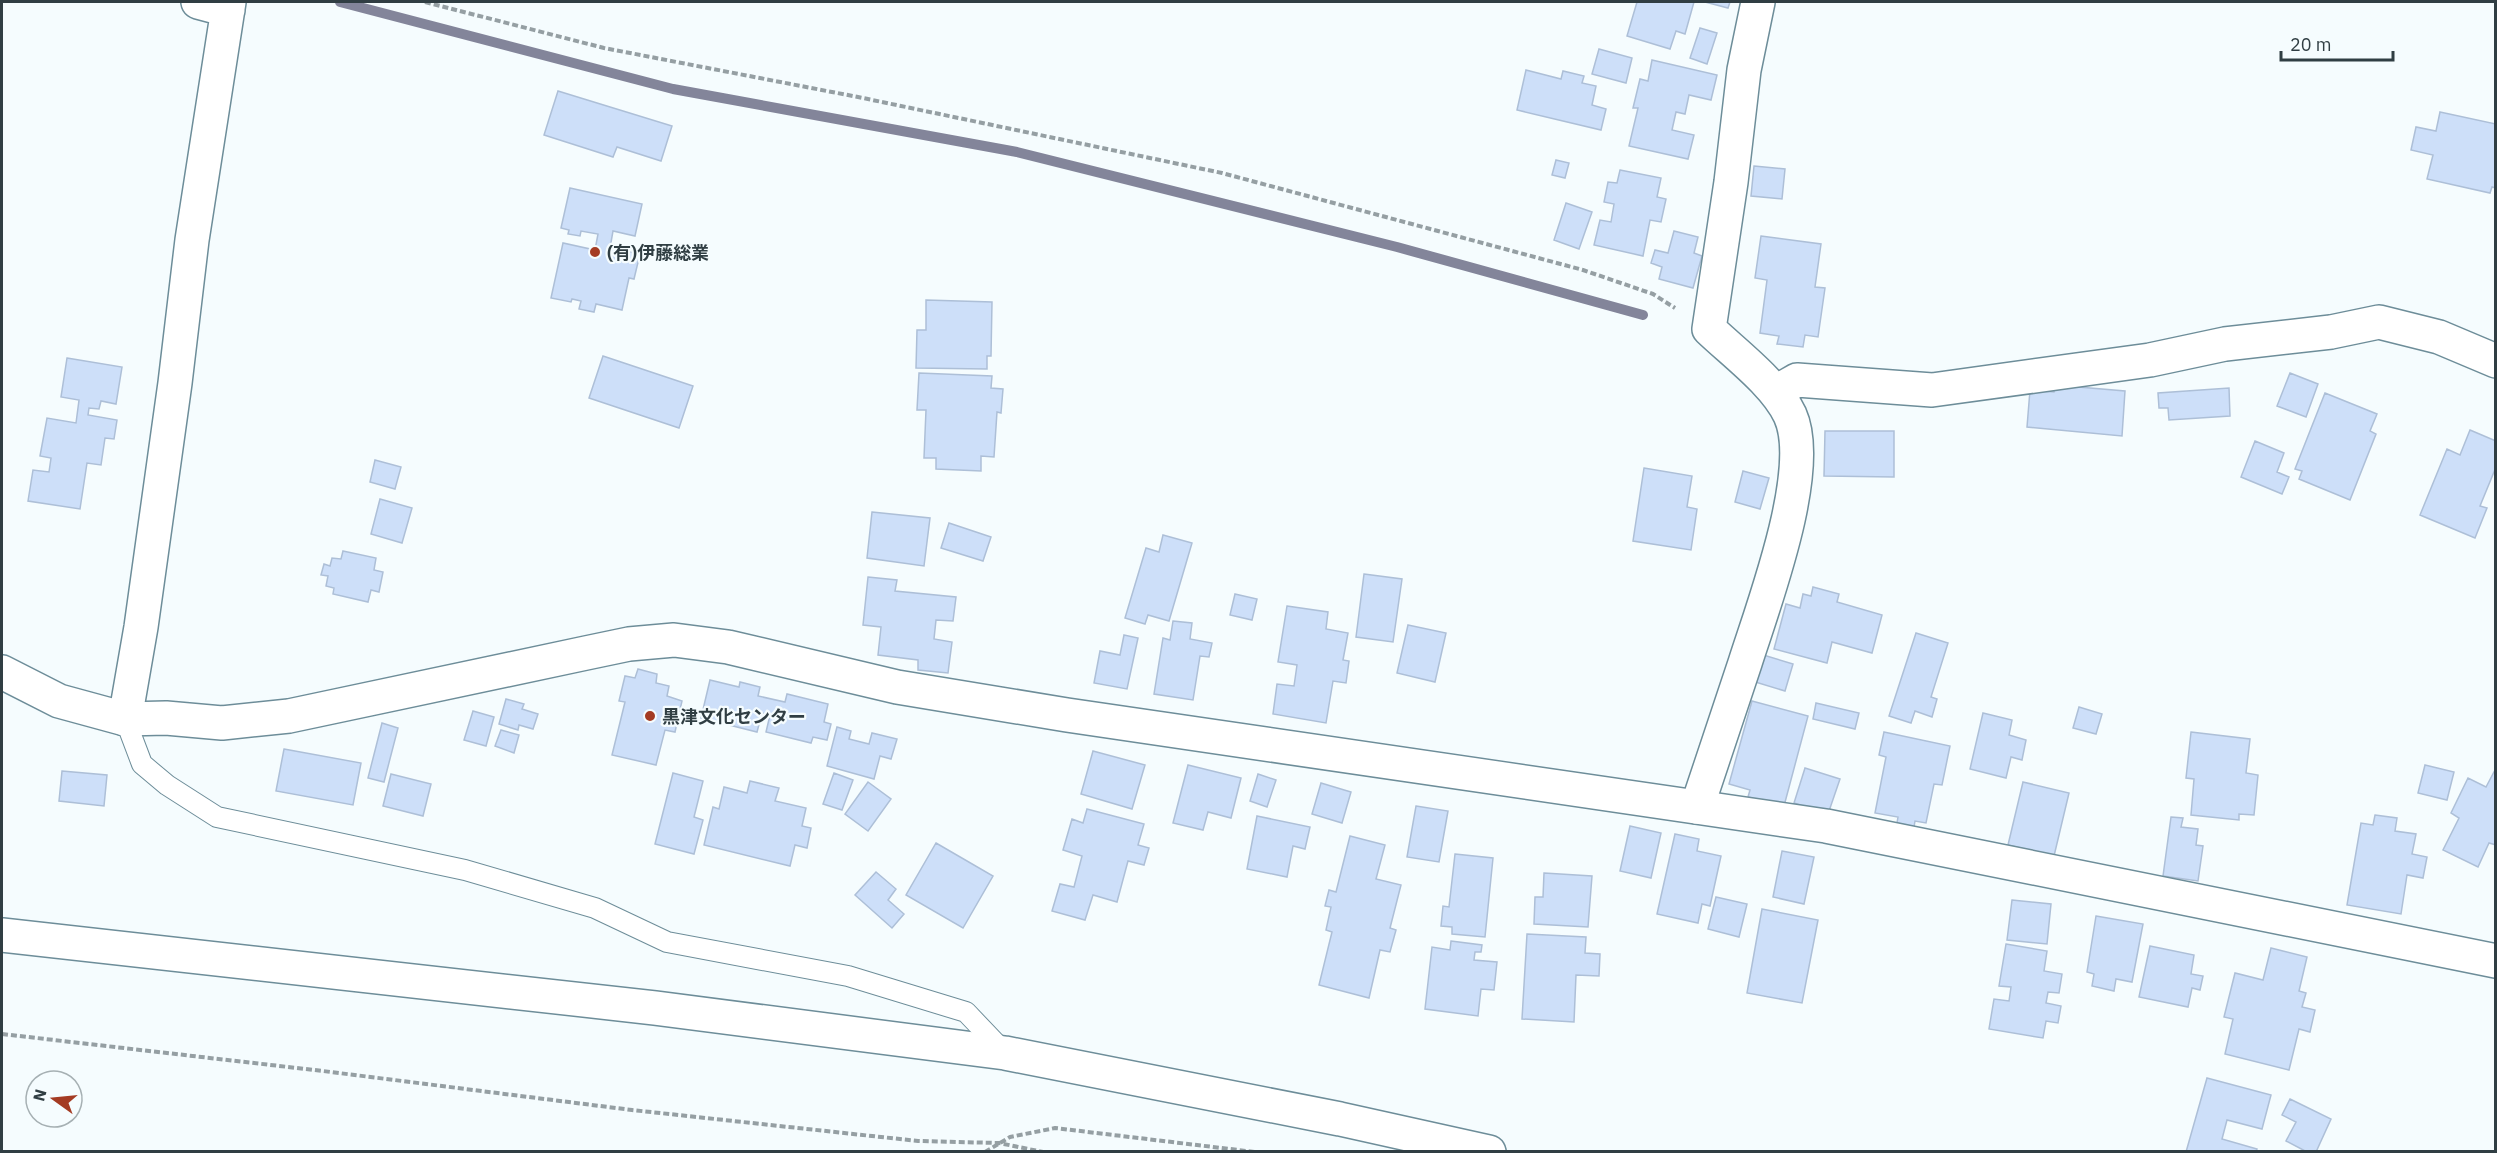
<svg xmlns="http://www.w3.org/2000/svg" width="2497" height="1153" font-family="'IBM Plex Sans','Noto Sans JP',sans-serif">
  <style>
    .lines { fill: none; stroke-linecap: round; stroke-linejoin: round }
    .stream { stroke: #83859a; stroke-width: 10 }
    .building { fill: #cddff9; stroke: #adbfd7; stroke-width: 1.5 }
    .service-casing { stroke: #6d8d99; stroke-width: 22 }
    .minor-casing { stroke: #6d8d99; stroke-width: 36 }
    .tertiary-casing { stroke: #6d8d99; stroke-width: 36 }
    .path { stroke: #959fa3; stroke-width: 4; stroke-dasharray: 6 3; stroke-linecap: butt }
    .service { stroke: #fff; stroke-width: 20 }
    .minor { stroke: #fff; stroke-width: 33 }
    .tertiary { stroke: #fff; stroke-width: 33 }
    .poi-dot { fill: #a43b23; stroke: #f5fcfe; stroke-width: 2 }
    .labels { text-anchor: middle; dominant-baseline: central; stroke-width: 4.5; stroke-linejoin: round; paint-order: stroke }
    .poi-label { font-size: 18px; font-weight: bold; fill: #303e43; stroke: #f5fcfe; text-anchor: start }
  </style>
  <rect width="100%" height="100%" fill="#f5fcfe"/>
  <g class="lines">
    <path class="stream" d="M340 2 673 89 1017 152 1397 247 1643 315"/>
  </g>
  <path class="building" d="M1637 2H1694L1685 34 1676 31 1670 49 1627 36Z
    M1705 2H1730L1728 8Z
    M1700 28 1717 33 1707 64 1690 58Z
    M1599 49 1632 58 1626 83 1592 74Z
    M1652 60 1717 75 1711 100 1689 95 1685 114 1676 112 1672 130 1694 135 1688 159 1629 146 1638 108H1633L1640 79 1648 81Z
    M1526 70 1561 79 1563 71 1584 76 1582 83 1596 86 1592 105 1606 109 1601 130 1517 110Z
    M558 91 672 126 661 161 617 147 613 157 544 135Z
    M2440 112 2496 124V188L2492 187 2490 193 2427 179 2433 155 2411 150 2416 127 2436 131Z
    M1556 160 1569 163 1565 178 1552 175Z
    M1754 166 1785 169 1782 199 1751 196Z
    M1620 170 1661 178 1657 197 1666 199 1661 222 1650 220 1643 256 1594 245 1600 220 1611 222 1614 204 1604 202 1608 182 1617 183Z
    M570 188 642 204 635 236 613 231 610 248 640 254 634 279 629 278 622 310 596 304 594 312 579 309 581 301 572 299 571 302 551 298 563 243 595 250 598 234 581 231 580 236 568 234 569 230 561 228Z
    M1566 203 1592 212 1579 249 1554 240Z
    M1674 231 1698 237 1694 253 1702 256 1693 288 1659 279 1662 267 1651 263 1655 250 1668 253Z
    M1761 236 1821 244 1815 287 1825 288 1818 337 1805 335 1803 347 1777 344 1779 336 1760 333 1767 280 1755 278Z
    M926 300 992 302 991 356H987V369L916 368 917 330H926Z
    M603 356 693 386 679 428 589 398Z
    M67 358 122 367 116 404 101 401 99 409 89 408 88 415 117 420 114 439 105 438 101 465 87 463 80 509 28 501 33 470 49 472 51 458 40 456 47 418 76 423 79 400 61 397Z
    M919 373 992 376 991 388 1003 389 1001 413 997 412 994 457 981 456V471L936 469V458H924L926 410H917Z
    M2290 373 2318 384 2306 417 2277 406Z
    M2055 385 2125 391 2122 436 2027 427 2030 390 2054 392Z
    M2229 388 2230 416 2169 420 2168 408H2159L2158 393Z
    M2325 393 2377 414 2370 431 2376 434 2350 500 2299 479 2302 471 2295 469Z
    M2470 430 2496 441V467L2480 506 2487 508 2475 538 2420 515 2447 449 2460 455Z
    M1825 431H1894V477L1824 476Z
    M2255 441 2284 453 2277 472 2289 477 2282 494 2241 477Z
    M375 460 401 467 395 489 370 482Z
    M1644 468 1692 476 1687 507 1697 509 1691 550 1633 541Z
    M1743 471 1769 478 1760 509 1735 502Z
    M380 499 412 508 402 543 371 534Z
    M872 512 930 518 924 566 867 558Z
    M949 523 991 537 983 561 941 548Z
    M1163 535 1192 543 1169 621 1148 615 1145 624 1125 618 1146 548 1159 552Z
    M343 551 376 558 374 570 383 572 379 592 371 590 368 602 333 594 334 588 326 586 328 576 321 575 324 564 330 566 332 558 341 559Z
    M1364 574 1402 579 1393 642 1356 637Z
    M868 577 897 580 895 591 956 597 953 621 936 620 934 639 952 642 948 673 918 670V660L878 655 881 627 863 625Z
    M1813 587 1839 594 1837 602 1882 615 1872 653 1832 642 1827 663 1774 649 1786 604 1800 608 1803 594 1811 596Z
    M1235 594 1257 599 1252 620 1230 615Z
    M1287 606 1328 612 1326 629 1348 633 1343 660 1349 661 1346 683 1333 681 1326 723 1273 714 1277 684 1294 686 1297 665 1278 662Z
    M1173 621 1192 623 1190 639 1212 643 1209 657 1200 656 1193 700 1154 694 1163 638 1170 640Z
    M1408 625 1446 633 1435 682 1397 673Z
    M1916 633 1948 643 1931 697 1937 699 1932 717 1915 711 1911 723 1889 716Z
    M1124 635 1138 638 1127 689 1094 683 1100 651 1120 655Z
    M1760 654 1793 664 1785 691 1752 681Z
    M638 669 657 674 656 683 669 686 667 696 682 701 675 732 665 730 656 765 612 755 625 702 619 701 625 676 635 678Z
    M710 680 739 687 740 682 760 687 758 696 785 702 787 694 828 704 824 722 831 724 827 740 813 737 811 743 766 732 770 715 762 713 757 732 701 718Z
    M506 699 524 704 522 709 538 714 533 729 519 725 518 730 499 724Z
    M1752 701 1808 716 1784 806 1748 797 1750 790 1729 784Z
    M1816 703 1859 713 1855 729 1813 719Z
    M2079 707 2102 714 2096 734 2073 728Z
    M473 711 494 717 486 746 464 740Z
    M1983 713 2012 720 2009 735 2026 740 2022 760 2011 757 2006 778 1970 769Z
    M382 723 398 728 384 782 368 778Z
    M837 727 851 731 849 739 869 744 872 733 897 739 891 759 880 756 874 779 827 766Z
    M501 730 519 735 514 753 495 746Z
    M1884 732 1950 746 1942 785 1934 784 1926 823 1915 821 1914 827 1897 823 1898 817 1875 813 1886 757 1879 755Z
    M2191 732 2250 739 2246 773 2258 775 2254 815 2239 814V820L2191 815 2194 779 2186 778Z
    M284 749 361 763 353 805 276 791Z
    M1093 751 1145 765 1132 809 1081 794Z
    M1188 765 1241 778 1231 818 1208 812 1203 830 1173 823Z
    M2425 765 2454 772 2447 800 2418 793Z
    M1805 768 1840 779 1828 814 1794 803Z
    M2496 768V845L2489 843 2478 867 2443 850 2459 818 2451 813 2468 778 2486 787Z
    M62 771 107 775 104 806 59 801Z
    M673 773 703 781 694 817 703 820 694 854 655 844Z
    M834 773 853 780 842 810 823 804Z
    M391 774 431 784 423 816 383 806Z
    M1258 774 1276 780 1267 807 1250 801Z
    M750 781 779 788 775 801 806 808 802 826 811 828 807 848 795 845 790 866 704 845 713 807 719 809 724 787 747 793Z
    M868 782 891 799 868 831 845 814Z
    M2023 782 2069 793 2054 856 2008 845Z
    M1321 783 1351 792 1342 823 1312 814Z
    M1416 806 1448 811 1439 862 1407 857Z
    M1087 809 1144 824 1138 845 1149 848 1144 865 1128 861 1117 902 1093 895 1085 920 1052 911 1060 884 1074 887 1082 856 1063 850 1072 819 1083 823Z
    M2375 815 2397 818 2395 831 2416 834 2412 854 2427 857 2423 878 2407 875 2401 914 2347 905 2361 823 2373 825Z
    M1257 816 1310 827 1305 849 1293 846 1287 877 1247 869Z
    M2171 817 2183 818 2181 827 2198 829 2196 845 2203 846 2198 881 2163 876Z
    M1630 826 1661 833 1651 878 1620 871Z
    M1675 834 1699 839 1697 851 1721 856 1710 906 1702 904 1698 923 1657 914Z
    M1350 836 1385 845 1376 879 1401 885 1390 928 1396 930 1390 952 1380 950 1369 998 1319 985 1332 932 1326 930 1331 907 1325 906 1329 890 1336 892Z
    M936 843 993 876 963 928 906 895Z
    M1782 851 1814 857 1804 904 1773 897Z
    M1455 854 1493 858 1485 937 1452 934V927L1441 926 1443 906 1449 907Z
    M876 872 896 889 888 900 904 914 892 928 855 895Z
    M1544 873 1592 876 1588 927 1534 924 1535 897H1543Z
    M1716 897 1747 904 1739 937 1708 929Z
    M2012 900 2051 904 2047 944 2007 940Z
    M1762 909 1818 920 1802 1003 1747 993Z
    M2096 916 2143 924 2132 982 2116 979 2114 991 2092 986 2094 974 2087 972Z
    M1527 934 1586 937 1585 953 1600 954 1599 976 1576 975 1574 1022 1522 1019Z
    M1451 941 1482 945 1481 952H1475L1474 960 1497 962 1494 990 1481 989 1478 1016 1425 1009 1432 947 1450 950Z
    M2006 944 2047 951 2044 971 2062 974 2059 993 2048 992 2046 1003 2061 1006 2058 1023 2046 1021 2043 1038 1989 1029 1994 999 2009 1001 2011 987 1999 986Z
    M2150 946 2194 955 2191 974 2203 976 2200 990 2192 988 2188 1007 2139 997Z
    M2271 948 2307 957 2299 991 2306 993 2302 1007 2315 1010 2310 1032 2299 1029 2289 1070 2225 1054 2233 1019 2224 1017 2235 973 2263 980Z
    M2207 1078 2271 1095 2262 1129 2227 1120 2222 1139 2257 1149 2256 1152H2186Z
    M2290 1099 2331 1119 2316 1152H2307L2286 1141 2296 1122 2282 1115Z"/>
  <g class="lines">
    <g class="service-casing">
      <path id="service" d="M125 719 142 764 167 785 217 817 465 870 595 908 667 942 848 976 966 1012 1005 1053"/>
    </g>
    <g class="minor-casing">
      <path id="minor" d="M198 2 228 10
        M1776 392 1797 380 1932 390 2150 360 2225 344 2331 332 2379 322 2439 337 2496 361
        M125 719 141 627 175 383 192 240 229 2
        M1697 807C1713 759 1729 711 1745 663 1763 606 1815 470 1790 415 1775 383 1734 353 1709 329L1731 182 1744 70 1758 2
        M2 935 655 1008 1005 1053 1340 1119 1489 1152"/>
    </g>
    <g class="tertiary-casing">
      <path id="tertiary" d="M2 672 59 701 125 719 166 718 222 723 289 716 586 653 629 644 674 640 728 647 897 687 1067 715 1826 826 2496 961"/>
    </g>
    <path class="path" d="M425 2 604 48 858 97 1222 173 1583 270 1653 294 1675 308
      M2 1034 323 1071 632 1110 918 1141 999 1143 1043 1152
      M985 1152 1010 1137 1055 1128 1255 1152"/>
    <use href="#service" class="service"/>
    <use href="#minor" class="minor"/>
    <use href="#tertiary" class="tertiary"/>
  </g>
  <g class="poi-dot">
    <circle cx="595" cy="252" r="6"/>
    <circle cx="650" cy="716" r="6"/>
  </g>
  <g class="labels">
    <g class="poi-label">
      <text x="607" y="252">(有)伊藤総業</text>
      <text x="662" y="716">黒津文化センター</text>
    </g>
  </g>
  <rect width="2497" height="1153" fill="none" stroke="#303e43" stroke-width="6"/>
  <g transform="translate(54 1099) rotate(285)"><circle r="28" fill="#f5fcfe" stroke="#a6b0b3" stroke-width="1.5"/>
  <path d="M0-4.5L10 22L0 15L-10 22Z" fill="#a43b23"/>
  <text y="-9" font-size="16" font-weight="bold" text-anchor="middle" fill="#303e43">N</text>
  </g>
  <path d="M2281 51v9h112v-9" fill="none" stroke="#303e43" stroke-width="3"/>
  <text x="2290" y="51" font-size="18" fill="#303e43" stroke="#f5fcfe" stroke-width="4.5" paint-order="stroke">20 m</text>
</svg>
